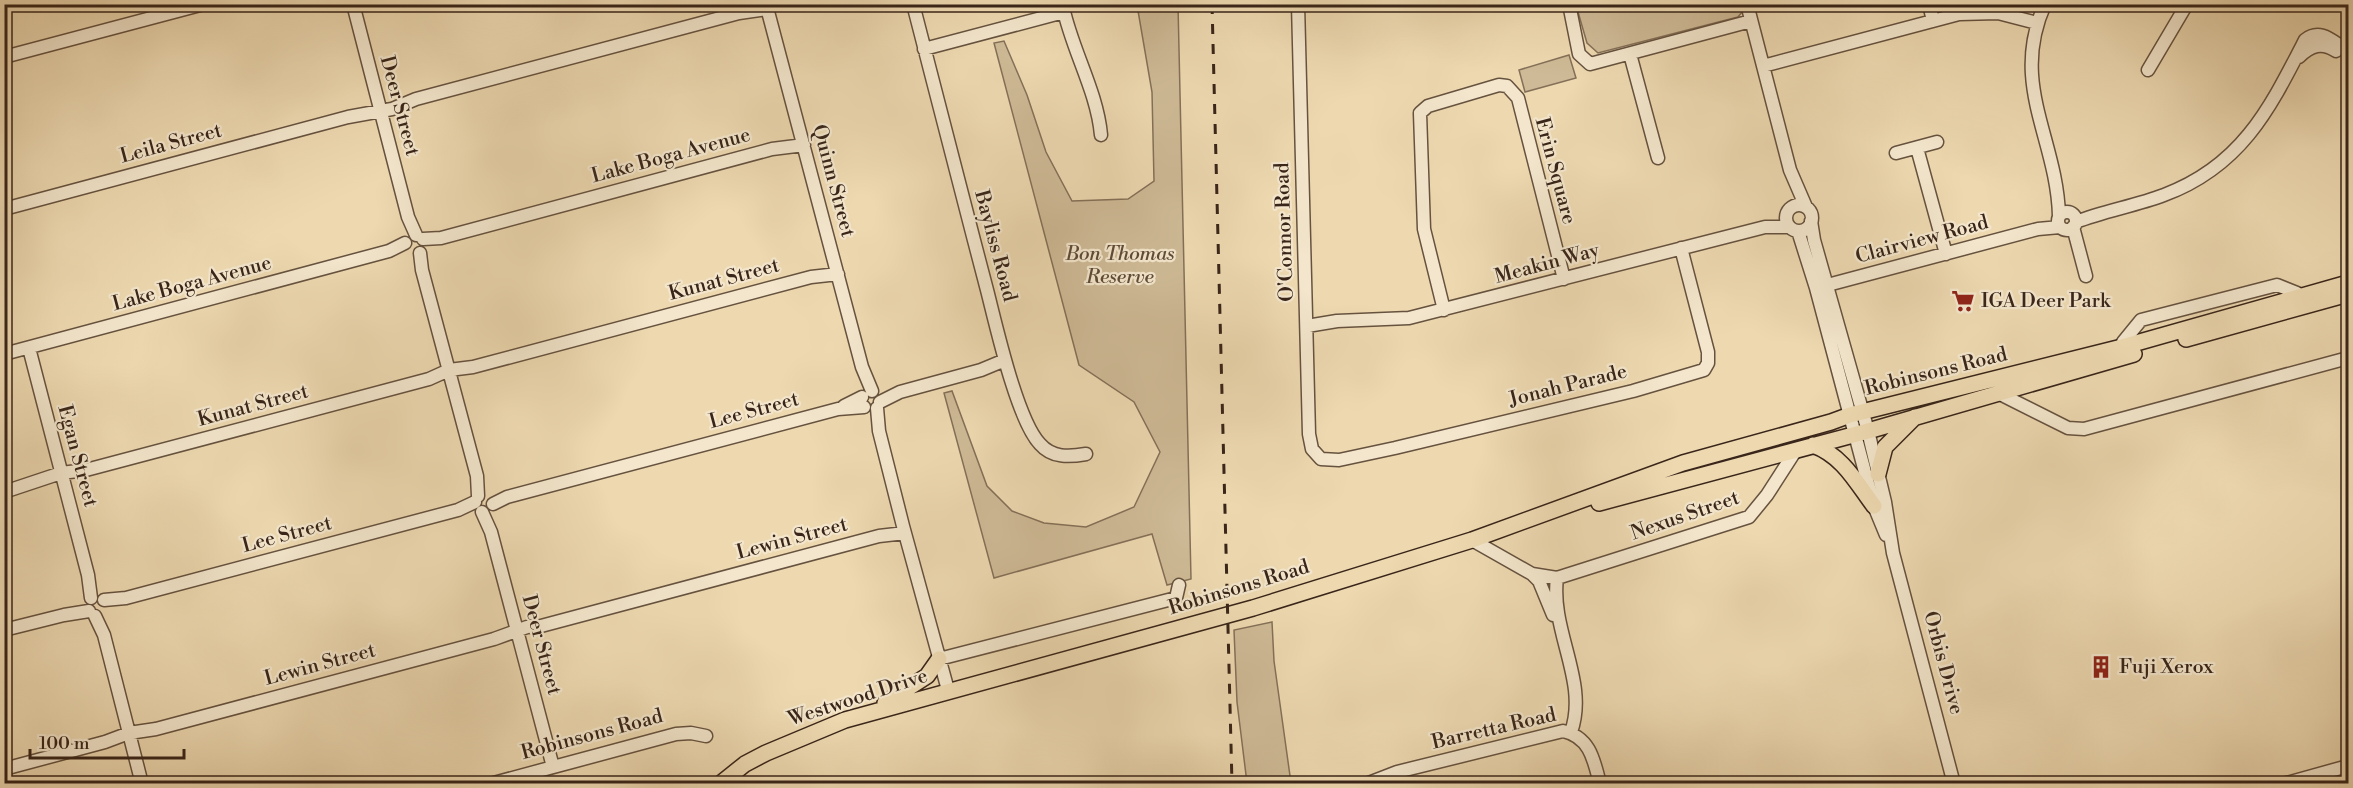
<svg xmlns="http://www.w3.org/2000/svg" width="2353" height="788" font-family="'Libre Bodoni',serif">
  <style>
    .green { fill: #ceba96; stroke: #847058; stroke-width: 1.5 }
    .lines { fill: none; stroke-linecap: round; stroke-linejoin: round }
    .minor-casing { stroke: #66523f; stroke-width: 15 }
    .major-casing { stroke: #392519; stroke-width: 18 }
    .minor { stroke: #f3e6cc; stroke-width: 12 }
    .major { stroke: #edd8b0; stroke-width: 15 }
    .rail { stroke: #392519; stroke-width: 3; stroke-dasharray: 10 10; stroke-linecap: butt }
    .labels { text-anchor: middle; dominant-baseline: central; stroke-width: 4.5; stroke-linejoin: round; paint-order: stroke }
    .street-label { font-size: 20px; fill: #392519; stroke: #f3e6cc }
    .park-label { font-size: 20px; font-style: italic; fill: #5e4a38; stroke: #f3e6cc }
    .poi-label { font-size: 20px; fill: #392519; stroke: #f3e6cc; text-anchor: start }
  </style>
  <rect width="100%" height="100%" fill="#edd8b0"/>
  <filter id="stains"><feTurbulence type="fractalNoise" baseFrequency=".00333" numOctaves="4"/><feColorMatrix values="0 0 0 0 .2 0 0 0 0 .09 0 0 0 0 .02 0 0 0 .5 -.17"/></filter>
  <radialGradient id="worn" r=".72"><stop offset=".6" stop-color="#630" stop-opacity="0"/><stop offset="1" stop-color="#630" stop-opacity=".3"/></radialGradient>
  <path class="green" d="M1742 4V12L1738 17 1598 53 1587 43 1576 5Z
    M1137 5H1178L1191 579 1167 585 1152 534 994 578 944 393 952 391 987 486 1012 511 1044 523 1086 527 1134 507 1160 452 1134 402 1079 365 994 43 1004 41 1027 95 1046 152 1072 201 1128 199 1154 181 1152 92Z
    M1569 55 1576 78 1525 92 1519 70Z
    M1272 622 1274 661 1291 783H1247L1237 702 1234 630Z"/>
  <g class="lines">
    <g class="minor-casing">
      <path id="minor" d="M353 4 408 217 416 235
        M766 4 862 367 872 391
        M913 4C938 100 962 195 987 290 996 325 1017 420 1040 444 1052 458 1069 457 1086 454
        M1298 4 1309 434 1312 449 1321 459 1339 460 1395 448 1633 391 1704 370 1708 363V352L1681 248
        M1569 4 1579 54 1590 64 1751 21
        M1747 4 1790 170 1806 207
        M1929 4 1933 21
        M2045 4C2009 84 2057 138 2059 216
        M1063 7C1072 50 1097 91 1101 135
        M924 49 1064 12
        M1630 54 1658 158
        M4 57 204 4
        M2299 57C2311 45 2322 42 2336 51
        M1763 66 1959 14 1998 13 2037 23
        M2148 70 2187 4
        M1917 148 1946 254
        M1896 153 1937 142
        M1786 218a13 13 0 1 1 26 0a13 13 0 1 1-26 0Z
        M4 209 348 117 392 109 416 99 739 13 767 9
        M2058 221a9 9 0 1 1 18 0a9 9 0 1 1-18 0Z
        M1811 221 1814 240 1868 431 1885 502 1893 553 1954 784
        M2076 222C2104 211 2135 206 2164 195 2242 166 2270 108 2305 40 2321 27 2334 43 2348 51
        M2073 227 2086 276
        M1798 231 1816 288 1874 506 1886 535
        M423 239 441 238 772 149 804 145
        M420 253 422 270 477 476 478 496
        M1820 287 2038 229 2060 227
        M1444 310 1424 229 1420 113 1428 106 1499 85 1507 86 1518 98 1564 279
        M1307 326 1337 321 1409 318 1765 227H1789
        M29 348 88 575 91 598
        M2123 353V342L2141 320 2277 285 2297 293 2304 301
        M4 354 389 251 405 243
        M1998 393 2068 428 2084 429 2348 358
        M880 402 900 392 981 370 1005 360
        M844 406 862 397
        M877 408 879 431 903 526 948 690
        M4 492 61 473 86 470 429 379 449 370 473 367 811 277 838 274
        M493 504 507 497 838 409 864 407
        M482 512 491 532 553 767
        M1472 540 1532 574 1557 578 1749 517 1767 495 1796 450
        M1533 575 1539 581 1553 615
        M1557 578C1550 631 1589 682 1571 732
        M104 600 126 598 458 510 475 502
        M95 616 104 635 142 784
        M4 630 64 615 89 611
        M939 659 1176 598 1179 585
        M4 769 105 742 129 733 156 729 494 639 527 627 541 626 879 536 905 533
        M490 784 676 734 691 733 706 736
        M1366 784 1397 772 1563 731C1590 737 1594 760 1600 784
        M2283 784 2348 766"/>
    </g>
    <g class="major-casing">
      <path id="major" d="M2186 339 2348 294
        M1813 445C1843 456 1856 482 1874 506
        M1878 474 1885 447 1915 417
        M1599 503 1868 431 2134 354
        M885 703 927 676 939 659
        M720 784 745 764 766 753 845 720 1253 608 1472 540 1683 463 1831 422 1850 415 2122 347 2348 283"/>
    </g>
    <use href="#minor" class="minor"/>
    <use href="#major" class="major"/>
    <path class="rail" d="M1212 4 1232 784"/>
  </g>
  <defs>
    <g id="supermarket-bare" transform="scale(1.8)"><path d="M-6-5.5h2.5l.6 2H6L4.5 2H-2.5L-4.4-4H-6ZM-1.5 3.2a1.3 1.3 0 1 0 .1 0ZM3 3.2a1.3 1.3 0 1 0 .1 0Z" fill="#8f2418" stroke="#f3e6cc" stroke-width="2.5" paint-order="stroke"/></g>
    <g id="building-bare" transform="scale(1.8)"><path d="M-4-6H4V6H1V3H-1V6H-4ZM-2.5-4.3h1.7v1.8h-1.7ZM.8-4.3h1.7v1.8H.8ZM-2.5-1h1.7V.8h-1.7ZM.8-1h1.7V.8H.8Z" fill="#8f2418" stroke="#f3e6cc" stroke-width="2.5" paint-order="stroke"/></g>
  </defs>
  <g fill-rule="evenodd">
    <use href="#supermarket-bare" x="1963" y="301"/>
    <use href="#building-bare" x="2101" y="667"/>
  </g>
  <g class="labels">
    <g class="street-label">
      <text transform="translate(399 106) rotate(75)">Deer Street</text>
      <text transform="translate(171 144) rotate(-15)">Leila Street</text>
      <text transform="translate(671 156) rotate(-15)">Lake Boga Avenue</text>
      <text transform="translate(1555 171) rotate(75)">Erin Square</text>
      <text transform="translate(833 181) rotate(75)">Quinn Street</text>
      <text transform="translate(1285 232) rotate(-92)">O'Connor Road</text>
      <text transform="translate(1922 240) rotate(-15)">Clairview Road</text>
      <text transform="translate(995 246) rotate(75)">Bayliss Road</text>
      <text transform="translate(1547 264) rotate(-15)">Meakin Way</text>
      <text transform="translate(724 280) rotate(-15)">Kunat Street</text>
      <text transform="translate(192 284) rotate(-15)">Lake Boga Avenue</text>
      <text transform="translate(1936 372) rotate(-14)">Robinsons Road</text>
      <text transform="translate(1568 386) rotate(-14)">Jonah Parade</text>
      <text transform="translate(253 406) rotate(-15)">Kunat Street</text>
      <text transform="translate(754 411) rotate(-15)">Lee Street</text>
      <text transform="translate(77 456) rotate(75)">Egan Street</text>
      <text transform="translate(1685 516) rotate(-19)">Nexus Street</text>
      <text transform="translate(287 535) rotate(-15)">Lee Street</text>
      <text transform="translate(792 539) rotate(-15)">Lewin Street</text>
      <text transform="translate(1239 588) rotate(-17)">Robinsons Road</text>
      <text transform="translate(541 645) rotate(75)">Deer Street</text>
      <text transform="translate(1943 663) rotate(75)">Orbis Drive</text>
      <text transform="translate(320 665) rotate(-15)">Lewin Street</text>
      <text transform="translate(858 698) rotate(-18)">Westwood Drive</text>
      <text transform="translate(1494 729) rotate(-13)">Barretta Road</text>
      <text transform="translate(592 735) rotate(-15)">Robinsons Road</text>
    </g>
    <g class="park-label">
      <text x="1120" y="254">Bon Thomas<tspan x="1120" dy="23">Reserve</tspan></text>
    </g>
    <g class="poi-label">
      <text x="1981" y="301">IGA Deer Park</text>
      <text x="2119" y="667">Fuji Xerox</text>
    </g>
  </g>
  <rect width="2353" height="788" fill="none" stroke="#edd8b0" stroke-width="24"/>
  <rect x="6" y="6" width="2341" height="776" fill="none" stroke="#392519" stroke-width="3"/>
  <rect x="12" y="12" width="2329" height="764" fill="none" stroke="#392519" stroke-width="1.5"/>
  <path d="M30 749v9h154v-9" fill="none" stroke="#392519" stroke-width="3"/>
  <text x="39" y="749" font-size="18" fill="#392519" stroke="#f3e6cc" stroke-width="4.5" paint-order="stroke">100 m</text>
  <rect width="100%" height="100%" filter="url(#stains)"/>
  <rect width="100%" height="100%" fill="url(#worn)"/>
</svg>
